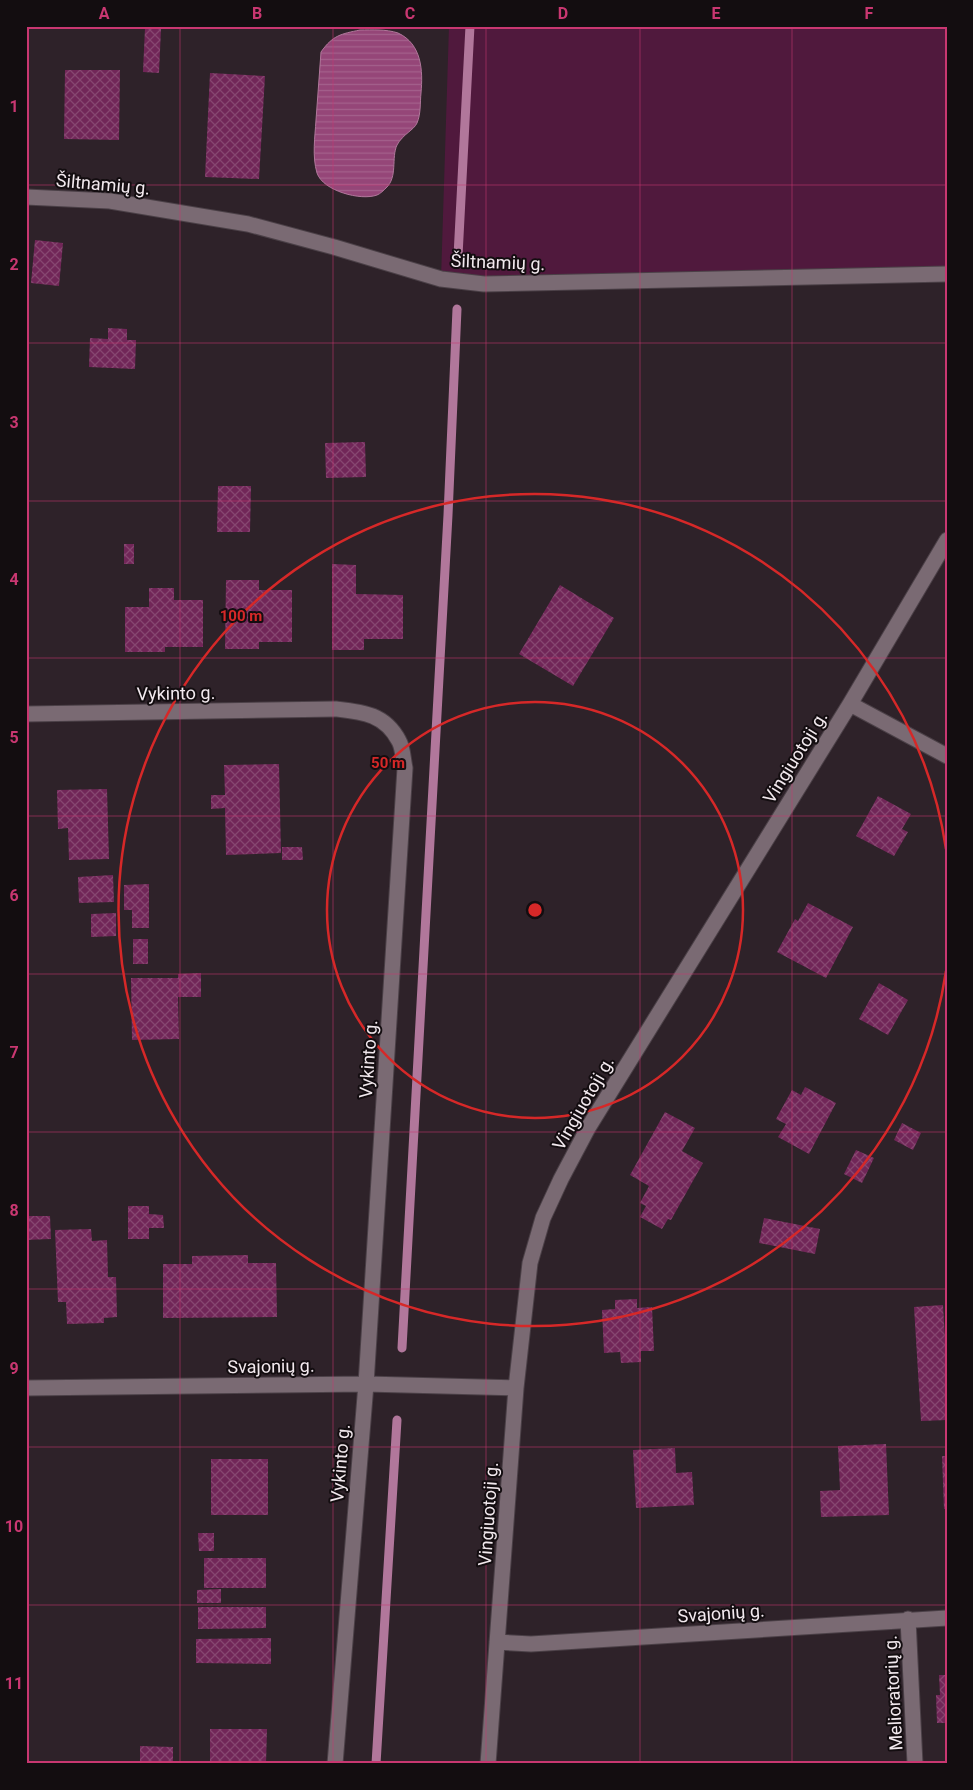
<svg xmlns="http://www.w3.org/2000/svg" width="973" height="1790" font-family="Roboto,sans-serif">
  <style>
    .green { fill: #50193d }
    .water { fill: url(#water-rules); stroke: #b1779b }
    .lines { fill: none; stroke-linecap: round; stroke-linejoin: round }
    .stream { stroke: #b1779b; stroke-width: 9 }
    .building { fill: url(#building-cross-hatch) }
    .street-casing { stroke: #4b4047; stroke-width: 17 }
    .street { stroke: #7a6a73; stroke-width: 15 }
    .grid { fill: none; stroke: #c93771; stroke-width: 1; stroke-opacity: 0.55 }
    .ring { fill: none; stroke: #d62828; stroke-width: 2.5 }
    .labels { text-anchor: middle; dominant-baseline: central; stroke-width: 4; stroke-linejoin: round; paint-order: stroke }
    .street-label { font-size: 18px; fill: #f2e9ee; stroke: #130d10 }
    .centre { fill: #d62828; stroke: #130d10; stroke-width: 2.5 }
    .ring-label { font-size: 15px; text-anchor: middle; font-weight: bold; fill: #d62828; stroke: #130d10; stroke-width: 4; stroke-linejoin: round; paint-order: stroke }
    .neatline { fill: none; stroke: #c93771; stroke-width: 2 }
    .grid-label { font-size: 16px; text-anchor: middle; font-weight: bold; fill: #c93771 }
  </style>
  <defs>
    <pattern id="water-rules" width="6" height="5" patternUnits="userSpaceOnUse" patternTransform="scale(1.25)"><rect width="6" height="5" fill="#954678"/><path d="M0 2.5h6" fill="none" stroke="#a4618c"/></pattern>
    <pattern id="building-cross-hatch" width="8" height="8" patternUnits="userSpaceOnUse" patternTransform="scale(1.25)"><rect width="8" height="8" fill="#712658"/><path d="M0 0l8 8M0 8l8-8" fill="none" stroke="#864670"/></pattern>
  </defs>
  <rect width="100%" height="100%" fill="#2e2229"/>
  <path class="green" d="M449 26H947V274L441 279Z"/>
  <path class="water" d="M360 30C372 30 386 29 398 33 422 44 423 71 421 93 420 102 421 114 417 123 414 130 403 134 397 145 391 158 398 177 386 188 384 190 380 194 377 195 361 201 323 191 317 173 312 156 315 137 316 120 318 97 319 75 321 52 333 35 341 34 360 30Z"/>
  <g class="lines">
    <path class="stream" d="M458 256 470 26
      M402 1348 448 515 457 309
      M376 1764 397 1420"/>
  </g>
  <path class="building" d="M145 28 161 29 159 73 143 72Z
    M65 70H120L119 140 64 139Z
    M210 73 265 76 259 179 205 177Z
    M35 240 63 243 59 286 31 283Z
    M108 328 127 329V340H136L135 369 89 367 90 338 108 339Z
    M365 442 366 477 326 478 325 443Z
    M218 486H251L250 532H217Z
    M124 544H134V564H124Z
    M332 564 356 565V594L403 595V639H364V650H332Z
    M226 580H259V590H292V642H259V649H225Z
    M560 585 614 618 573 686 519 654Z
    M149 588H174V600H203V647H165V652H125V607H149Z
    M279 764 281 853 226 855 225 808 211 809V795H225L224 765Z
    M107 789 109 859 69 860 68 828 58 829 57 790Z
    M878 796 911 814 902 829 908 832 894 856 856 836Z
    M282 847H302L303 860H282Z
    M113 875 114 902 79 903 78 877Z
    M149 884V928H132V910H124V885Z
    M808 903 853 927 826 978 777 952 795 919 798 921Z
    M116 913V936L91 937V914Z
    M133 939H148V964H133Z
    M201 973V997H178L179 1039 132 1040 131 978H178V974Z
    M879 983 908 1000 888 1035 859 1019Z
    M805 1087 836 1103 809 1154 778 1137 786 1124 776 1119 792 1090 801 1095Z
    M665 1112 695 1128 682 1151 703 1163 671 1220 668 1219 662 1229 640 1217 646 1206 640 1203 649 1186 630 1175Z
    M902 1123 921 1133 913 1150 894 1140Z
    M856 1150 874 1158 862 1183 844 1174Z
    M128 1206H149V1214L163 1215 164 1228H149V1239H128Z
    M26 1216H50L51 1239 26 1240Z
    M764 1218 820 1229 815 1254 759 1243Z
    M91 1229 92 1241 107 1240 108 1277H116L117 1317 104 1318V1323L67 1324 66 1302H58L55 1230Z
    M248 1255V1263H276L277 1317 163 1318V1264H192V1256Z
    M637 1299V1308L652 1307 654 1351H641V1362L621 1363 620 1352 604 1353 602 1310 615 1309V1300Z
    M943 1305 947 1370V1420L921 1421 914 1307Z
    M886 1444 889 1515 821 1517 820 1491 840 1490 838 1446Z
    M675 1448 676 1473 692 1472 694 1505 636 1508 633 1450Z
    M942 1456H947V1509H944Z
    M211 1459H268V1515H211Z
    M198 1533H214V1551H199Z
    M204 1558H266V1588H204Z
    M221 1589V1603H197V1590Z
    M198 1607H266V1628L198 1629Z
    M271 1638V1664L196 1663V1639Z
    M939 1675H947V1723H937L936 1695H940Z
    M210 1729H267L266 1764H210Z
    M140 1746 173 1747V1764H140Z"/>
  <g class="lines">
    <g class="street-casing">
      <path id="street" d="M26 197 110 201 248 224 334 247 441 279 484 284 947 274
        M850 704 947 756
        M26 714 336 709C363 712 385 714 399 741 403 748 403 759 405 768L366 1384 335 1764
        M26 1388 366 1384 516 1388
        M908 1619 915 1764
        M497 1642 531 1644 947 1618
        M488 1764 516 1388 530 1263 543 1218 561 1179 588 1128 850 704 947 540"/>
    </g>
    <use href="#street" class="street"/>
  </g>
  <path class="grid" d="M180 26V1764M333 26V1764M486 26V1764M640 26V1764M792 26V1764M26 185H947M26 343H947M26 501H947M26 658H947M26 816H947M26 974H947M26 1132H947M26 1289H947M26 1447H947M26 1605H947"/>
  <g class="ring">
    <circle cx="535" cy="910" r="208"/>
    <path d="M946 971A416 416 0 1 1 946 849"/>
  </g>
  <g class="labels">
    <g class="street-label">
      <text transform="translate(103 184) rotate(5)">Šiltnamių g.</text>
      <text transform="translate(498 262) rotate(2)">Šiltnamių g.</text>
      <text transform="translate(176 693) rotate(-1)">Vykinto g.</text>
      <text transform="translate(795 757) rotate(-58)">Vingiuotoji g.</text>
      <text transform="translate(368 1059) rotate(-86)">Vykinto g.</text>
      <text transform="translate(583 1103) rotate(-60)">Vingiuotoji g.</text>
      <text transform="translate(271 1366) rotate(-1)">Svajonių g.</text>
      <text transform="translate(340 1463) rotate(-85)">Vykinto g.</text>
      <text transform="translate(488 1514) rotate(-86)">Vingiuotoji g.</text>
      <text transform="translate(721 1613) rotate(-4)">Svajonių g.</text>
      <text transform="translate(893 1693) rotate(-93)">Melioratorių g.</text>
    </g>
  </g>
  <circle cx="535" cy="910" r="8" class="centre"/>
  <g class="ring-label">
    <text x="241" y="621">100 m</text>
    <text x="388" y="768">50 m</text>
  </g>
  <rect width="973" height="1790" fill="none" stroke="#130d10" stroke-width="55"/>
  <rect x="28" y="28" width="918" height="1734" class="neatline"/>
  <g class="grid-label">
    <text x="104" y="19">A</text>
    <text x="257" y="19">B</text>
    <text x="410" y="19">C</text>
    <text x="563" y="19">D</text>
    <text x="716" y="19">E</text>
    <text x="869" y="19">F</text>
    <text x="14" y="112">1</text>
    <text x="14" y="270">2</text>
    <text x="14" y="428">3</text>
    <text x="14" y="585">4</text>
    <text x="14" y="743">5</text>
    <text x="14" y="901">6</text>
    <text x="14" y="1058">7</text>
    <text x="14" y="1216">8</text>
    <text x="14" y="1374">9</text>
    <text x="14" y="1532">10</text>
    <text x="14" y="1689">11</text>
  </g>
</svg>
